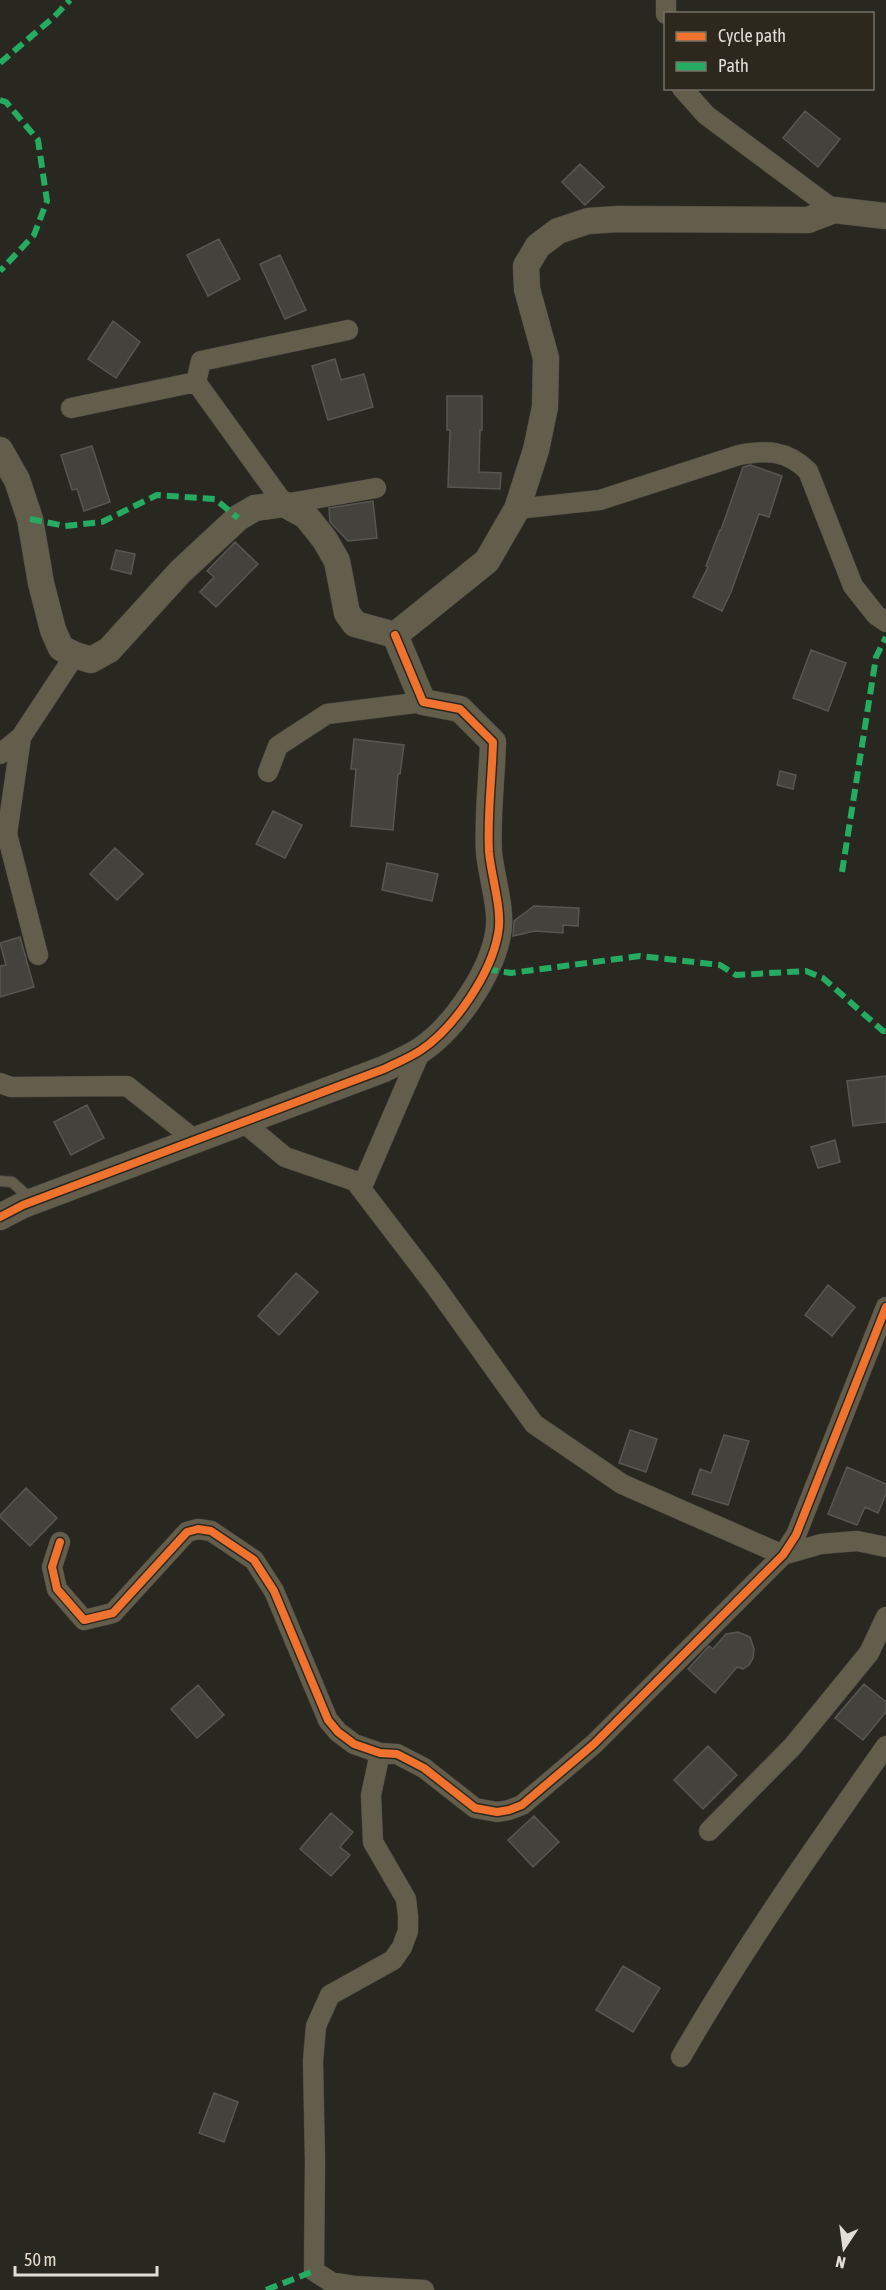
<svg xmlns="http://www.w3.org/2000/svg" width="886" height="2290" font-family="'Asap Condensed',sans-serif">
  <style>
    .building { fill: #43423c; stroke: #585651; stroke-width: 1.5 }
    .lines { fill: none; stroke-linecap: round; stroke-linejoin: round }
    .service-casing { stroke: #45433e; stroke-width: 12 }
    .minor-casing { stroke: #45433e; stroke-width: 21 }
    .tertiary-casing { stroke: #45433e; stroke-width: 27 }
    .service { stroke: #635d4c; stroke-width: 10 }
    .minor { stroke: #635d4c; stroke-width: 20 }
    .tertiary { stroke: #635d4c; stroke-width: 26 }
    .quiet { stroke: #26ab63; stroke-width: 6; stroke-dasharray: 12 6; stroke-linecap: butt }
    .cycleway-casing { stroke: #2c281d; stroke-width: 11 }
    .cycleway { stroke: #ef722f; stroke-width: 8 }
  </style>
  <rect width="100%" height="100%" fill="#282720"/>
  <path class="building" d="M805 111 840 139 818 167 783 138Z
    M580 164 604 187 585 205 562 182Z
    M219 239 240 279 208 296 187 255Z
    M280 255 306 310 285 319 260 264Z
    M113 321 140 342 116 378 88 359Z
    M335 359 341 380 364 374 373 407 328 420 312 366Z
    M447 396H482V430H480L479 472 501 473 500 489 448 487 450 430H447Z
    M92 446 110 502 84 511 77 489 72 490 61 455Z
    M750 465 782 476 769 517 759 514 731 592 722 611 693 597 708 567 706 566 720 530H721L743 467Z
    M373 501 377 538 348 541 330 522 329 508Z
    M235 542 258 564 216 607 200 592 214 577 207 571Z
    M116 550 135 554 131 574 111 569Z
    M811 650 846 663 828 711 793 698Z
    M354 739 404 745 400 774H398L393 830 351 826 356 769H351Z
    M780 771 796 775 793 789 777 785Z
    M273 811 302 825 285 858 256 844Z
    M115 848 143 874 117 900 90 874Z
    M387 863 438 874 432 901 382 890Z
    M534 906 579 908 578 926 563 925V933L535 931 513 936 514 921Z
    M20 937 34 987 0 997V966L6 965 0 943Z
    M886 1076V1122L853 1126 847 1081Z
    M87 1105 104 1138 71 1155 54 1122Z
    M835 1140 840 1162 818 1168 811 1147Z
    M296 1273 318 1292 279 1335 258 1316Z
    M828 1285 855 1307 832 1336 805 1315Z
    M630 1430 657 1439 646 1472 619 1463Z
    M724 1435 749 1441 728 1505 692 1494 700 1469 711 1473Z
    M847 1467 886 1484V1494L878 1513 865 1507 857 1525 828 1514Z
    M26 1488 57 1518 30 1546 0 1517V1515Z
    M738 1632 750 1637 754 1649 753 1658 749 1665 743 1669 737 1667 715 1693 688 1669 709 1646 713 1649 726 1634Z
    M864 1684 886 1702V1712L863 1740 835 1718Z
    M198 1685 224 1715 197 1738 171 1709Z
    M708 1746 737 1775 703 1809 674 1780Z
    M331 1813 353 1832 340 1847 350 1855 331 1876 300 1849Z
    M534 1816 559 1842 533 1867 508 1840Z
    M623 1966 660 1988 633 2032 596 2010Z
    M214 2093 238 2102 224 2142 199 2133Z"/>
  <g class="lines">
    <g class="service-casing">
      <path id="service" d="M0 1181 12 1182 33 1201"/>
    </g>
    <g class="minor-casing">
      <path id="minor" d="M666 14V0
        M682 88 706 115 834 210
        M196 382 284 504 376 488
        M71 408 196 382 201 361 348 330
        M517 509 600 500 739 455C767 450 787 450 808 471L853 586 876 615 886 622
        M21 737 7 834 38 955
        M0 754 21 737 75 655
        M268 772 278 746 327 714 423 702
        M0 1083 11 1087 127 1086 195 1140
        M242 1121 285 1157 355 1181 433 1283 534 1424 622 1484 783 1555 821 1544 857 1541 886 1547
        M361 1189 421 1050
        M60 1542 52 1567 57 1589 84 1620 113 1613 187 1532 198 1529 211 1531 254 1560 274 1591 328 1720 338 1732 354 1744 380 1753 397 1754 424 1768 475 1808 497 1812 509 1810 522 1805 594 1744 783 1555 796 1535 886 1307
        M380 1753 371 1795 373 1842 406 1899 408 1916V1931L402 1947 393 1960 330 1995 316 2026 313 2061 315 2161 314 2271 331 2282 355 2286 424 2290
        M709 1831 793 1746 869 1653 886 1617
        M681 2057C743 1949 814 1848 886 1746"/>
    </g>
    <g class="tertiary-casing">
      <path id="tertiary" d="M0 450 17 480 30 519 41 583 53 630 61 648 75 655 91 660 109 650 180 572 238 518 255 508 284 504 306 516 325 540 337 561 347 613 355 624 395 635
        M395 635 487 561 517 509 536 450 545 407 546 358 527 289 526 266 538 246 558 231 588 221 618 219 808 220 834 210 886 216
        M0 1217 23 1205 384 1069C396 1063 409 1058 421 1050 454 1028 491 974 498 934 503 911 491 876 489 852 487 816 492 778 493 742L460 709 423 702 395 635"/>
    </g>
    <use href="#service" class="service"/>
    <use href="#minor" class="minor"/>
    <use href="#tertiary" class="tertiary"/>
    <path class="quiet" d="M0 63 54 17 70 0
      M0 100 6 102 38 140 47 201 34 235 0 271
      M30 519 65 526 102 522 157 495 215 499 238 518
      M842 872 876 657 886 637
      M486 969 511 973 640 956 720 965 736 975 806 971 823 978 883 1031H886
      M266 2290 314 2271"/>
    <g class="cycleway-casing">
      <path id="cycleway" d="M0 1217 23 1205 384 1069C396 1063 409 1058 421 1050 454 1028 491 974 498 934 503 911 491 876 489 852 487 816 492 778 493 742L460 709 423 702 395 635
        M60 1542 52 1567 57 1589 84 1620 113 1613 187 1532 198 1529 211 1531 254 1560 274 1591 328 1720 338 1732 354 1744 380 1753 397 1754 424 1768 475 1808 497 1812 509 1810 522 1805 594 1744 783 1555 796 1535 886 1307"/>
    </g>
    <use href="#cycleway" class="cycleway"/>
  </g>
  <rect x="664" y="12" width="210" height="78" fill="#2c281d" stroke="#747167" stroke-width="1.5"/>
  <rect x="676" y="32" width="30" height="9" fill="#ef722f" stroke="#747167" stroke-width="1.5"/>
  <text x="718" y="42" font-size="18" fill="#e1ded7">Cycle path</text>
  <rect x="676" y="62" width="30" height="9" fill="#26ab63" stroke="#747167" stroke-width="1.5"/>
  <text x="718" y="72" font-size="18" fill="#e1ded7">Path</text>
  <g transform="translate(844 2248) rotate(193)" stroke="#2c281d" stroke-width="4.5" paint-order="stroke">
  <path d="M0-4.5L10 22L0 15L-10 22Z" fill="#e1ded7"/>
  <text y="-9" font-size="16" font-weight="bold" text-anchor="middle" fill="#e1ded7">N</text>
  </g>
  <path d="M15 2266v9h142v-9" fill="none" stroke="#e1ded7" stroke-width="3"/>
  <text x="24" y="2266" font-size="18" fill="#e1ded7" stroke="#2c281d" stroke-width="4.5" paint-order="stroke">50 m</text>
</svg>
